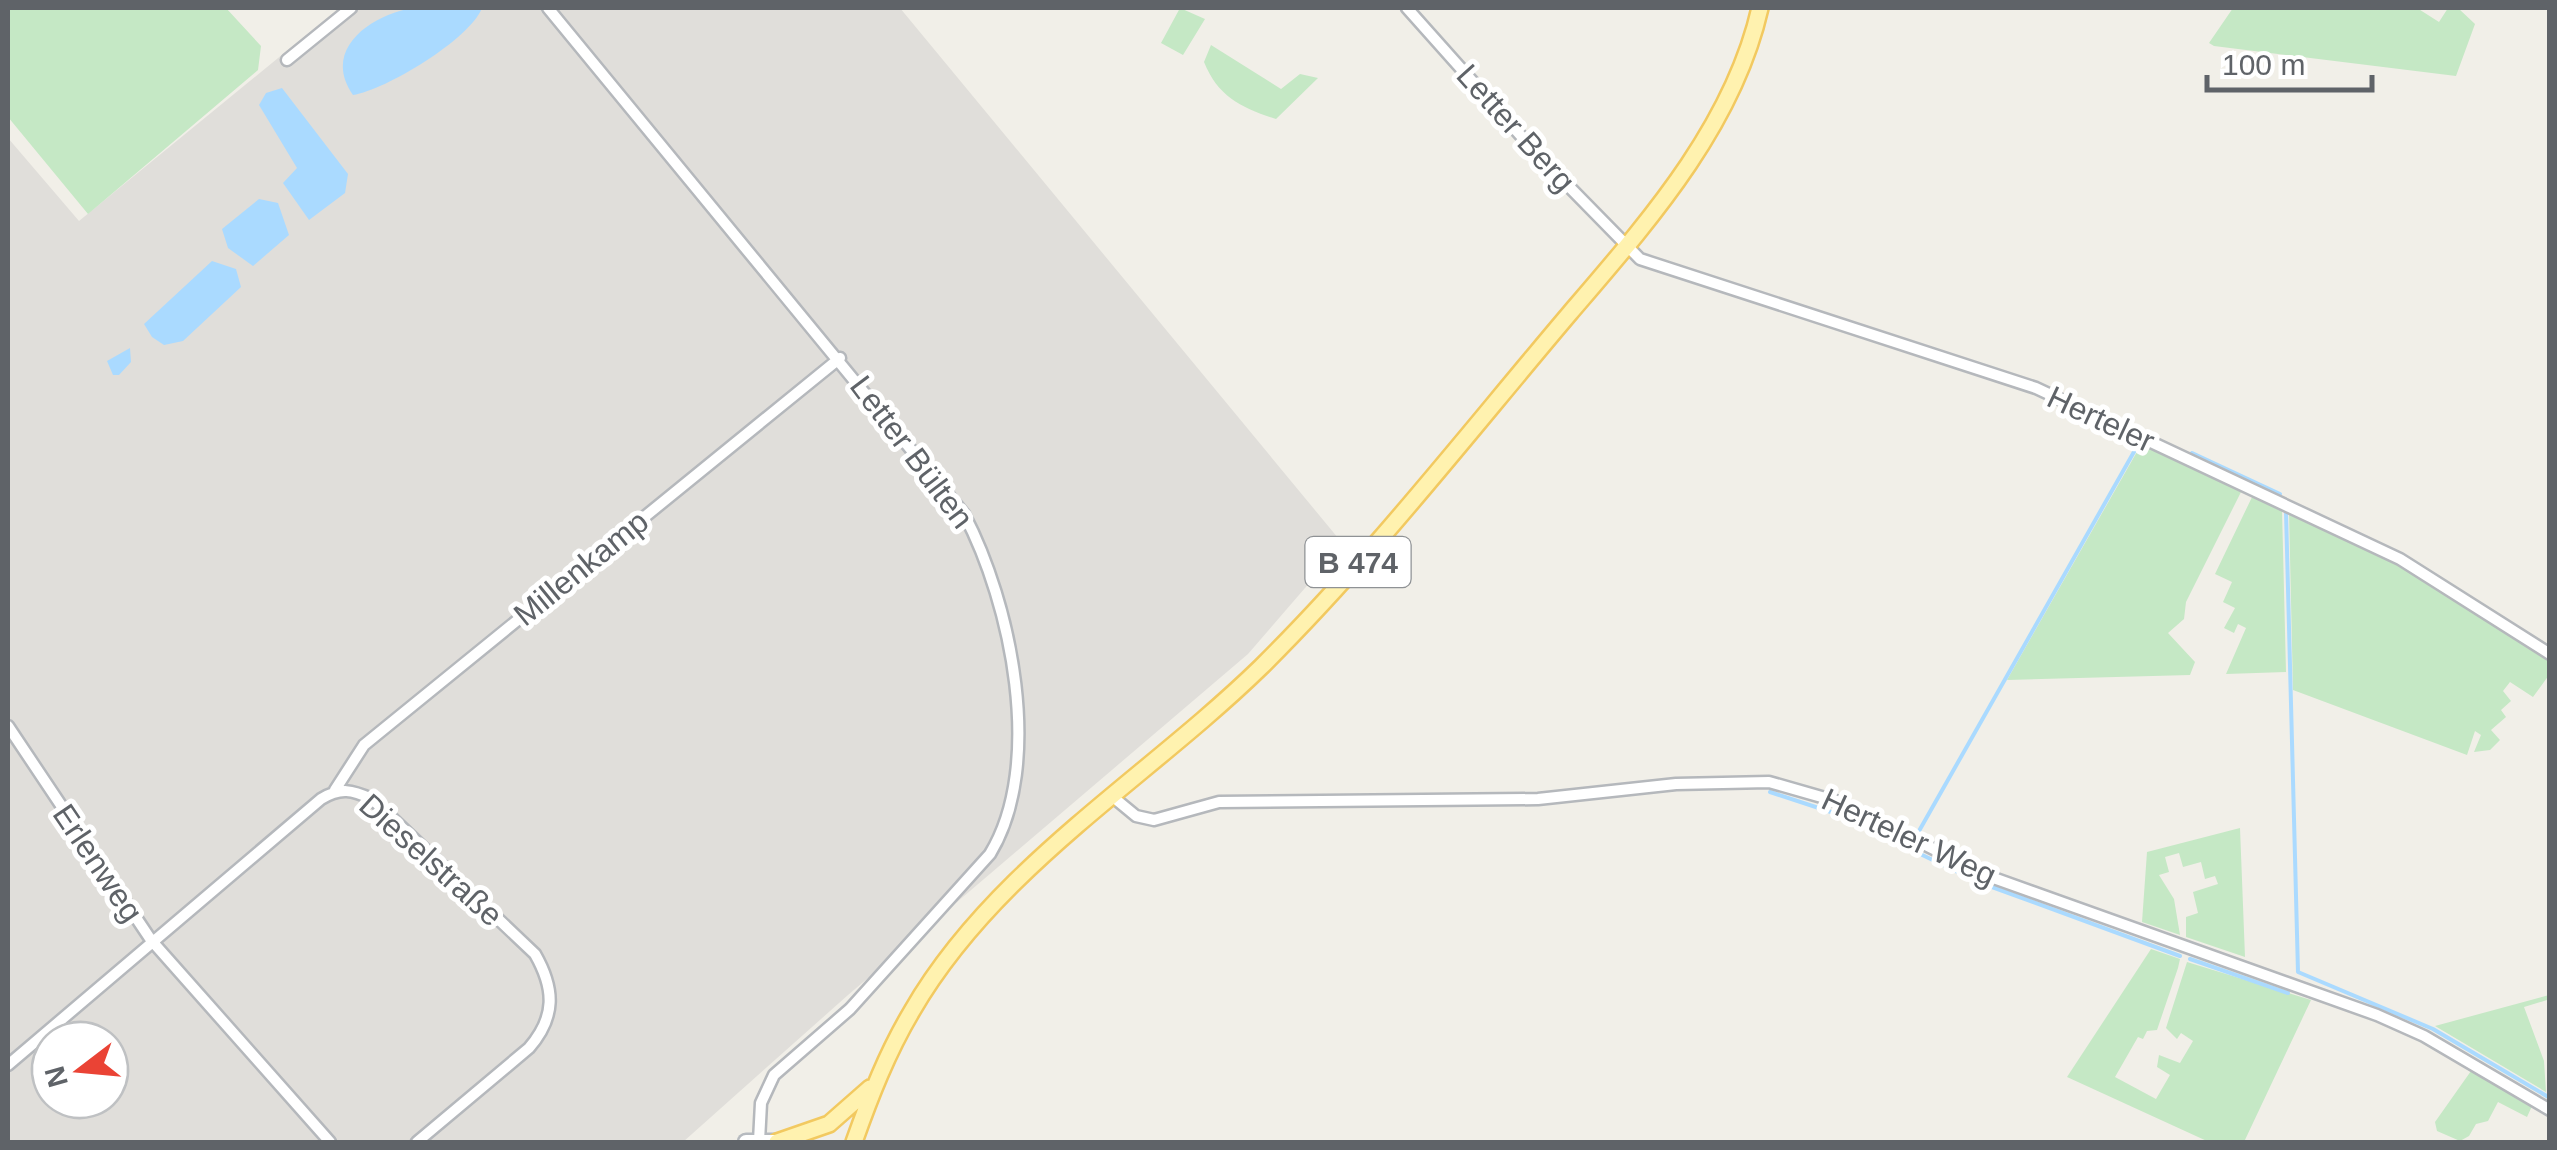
<svg xmlns="http://www.w3.org/2000/svg" width="2557" height="1150" font-family="Arial,sans-serif">
  <style>
    .industrial { fill: #e0deda; fill-rule: evenodd }
    .green { fill: #c5e8c5 }
    .water { fill: #aadaff }
    .lines { fill: none; stroke-linecap: round; stroke-linejoin: round }
    .stream { stroke: #aadaff; stroke-width: 4 }
    .street-casing { stroke: #b5b8bc; stroke-width: 15 }
    .secondary-casing { stroke: #b6babf; stroke-width: 19 }
    .primary-casing { stroke: #f2c960; stroke-width: 20 }
    .street { stroke: #fff; stroke-width: 10 }
    .secondary { stroke: #fff; stroke-width: 14 }
    .primary { stroke: #fff2af; stroke-width: 15 }
    .labels { text-anchor: middle; dominant-baseline: central; stroke-width: 10; stroke-linejoin: round; paint-order: stroke }
    .shield { fill: #fff; stroke: #8f9295; stroke-width: 2.5 }
    .shield-label { font-size: 30px; font-weight: bold; fill: #5f6368 }
    .street-label { font-size: 32px; fill: #5f6368; stroke: #fff }
  </style>
  <rect width="100%" height="100%" fill="#f1efe8"/>
  <path class="industrial" d="M339 8H900L1343 544 1248 654 848 995 683 1142H8V138L79 221ZM50 1040H110V1100H50Z"/>
  <path class="green" d="M8 8H226L261 46 258 70 88 214 8 117Z
    M1180 8 1205 19 1183 55 1161 43Z
    M2233 8H2417L2439 22 2448 8H2458L2475 24 2456 76 2214 46 2209 43Z
    M1211 45 1281 89 1300 74 1318 78 1276 119C1242 108 1218 97 1204 62Z
    M2142 443 2242 490 2186 602 2184 619 2168 633 2195 662 2190 675 2007 680Z
    M2253 495 2282 509 2286 672 2226 674 2246 628 2238 624 2234 633 2224 628 2235 608 2223 602 2232 582 2215 574Z
    M2289 512 2396 562 2549 660V675L2533 697 2510 682 2503 691 2511 701 2501 710 2506 717 2491 730 2500 740 2490 750 2474 752 2481 735 2475 731 2467 755 2293 690Z
    M2240 828 2245 957 2186 937V917L2198 913 2193 892 2218 884 2215 876 2205 879 2201 862 2183 867 2179 853 2165 857 2169 872 2159 875 2174 899 2180 935 2142 922 2147 852Z
    M2151 949 2180 959 2178 968 2157 1030 2147 1031 2143 1039 2138 1037 2115 1077 2156 1099 2170 1075 2157 1067 2159 1055 2180 1063 2193 1041 2181 1033 2177 1039 2166 1028 2187 962 2311 1000 2244 1142H2209L2067 1077Z
    M2549 995V1009L2547 1000 2524 1007 2544 1061 2546 1092 2435 1026Z
    M2471 1071 2532 1106 2527 1117 2498 1102 2488 1121 2476 1124 2469 1136 2460 1141 2437 1131 2435 1122Z"/>
  <path class="water" d="M414 8H482C470 39 386 90 353 95 321 50 371 14 414 8Z
    M282 88 348 174 345 193 309 220 283 183 297 168 259 105 266 93Z
    M259 199 278 203 289 235 253 266 228 248 222 229Z
    M212 261 236 269 241 287 183 341 164 345 152 337 144 324Z
    M130 348 131 362 119 375H113L107 361Z"/>
  <g class="lines">
    <path class="stream" d="M2192 453 2280 494
      M2286 512 2298 972 2433 1029 2550 1098
      M1770 792 1837 814 1966 876
      M1919 831 2139 443
      M1981 883 2180 956
      M2190 959 2288 993"/>
    <g class="street-casing">
      <path id="street" d="M548 8 964 514C1011 603 1045 764 990 854L850 1009 774 1075 761 1103 759 1141
        M1407 8 1539 156 1640 259 2036 388 2400 559 2550 654
        M287 60 351 8
        M8 726 151 940 330 1142
        M335 790 364 745 840 358
        M1113 797 1136 816 1154 820 1219 802 1538 799 1676 784 1769 782 1839 802 1988 876 2377 1015 2424 1036 2550 1110
        M8 1065 321 799C341 787 352 790 372 799L535 954C555 989 556 1017 529 1048L417 1142"/>
    </g>
    <g class="secondary-casing">
      <path id="secondary" d="M746 1142H783"/>
    </g>
    <g class="primary-casing">
      <path id="primary" d="M777 1142 829 1124 870 1088
        M854 1142C870 1097 887 1053 912 1011 994 869 1146 779 1261 667 1372 557 1469 432 1570 313 1647 223 1733 127 1760 8"/>
    </g>
    <use href="#street" class="street"/>
    <use href="#secondary" class="secondary"/>
    <use href="#primary" class="primary"/>
  </g>
  <g class="labels">
    <rect class="shield" x="1305.5" y="537" width="105" height="50" rx="8"/>
    <g class="shield-label">
      <text x="1358" y="562">B 474</text>
    </g>
    <g class="street-label">
      <text transform="translate(1516 128) rotate(48)">Letter Berg</text>
      <text transform="translate(2101 419) rotate(25)">Herteler</text>
      <text transform="translate(912 452) rotate(53)">Letter Bülten</text>
      <text transform="translate(581 568) rotate(-39)">Millenkamp</text>
      <text transform="translate(1909 837) rotate(25)">Herteler Weg</text>
      <text transform="translate(431 860) rotate(42)">Dieselstraße</text>
      <text transform="translate(98 863) rotate(56)">Erlenweg</text>
    </g>
  </g>
  <rect width="2557" height="1150" fill="none" stroke="#5f6368" stroke-width="20"/>
  <g transform="translate(80 1070) rotate(254)"><circle r="48" fill="#ffffff" stroke="#bfc1c3" stroke-width="2.5"/>
  <path d="M0-8L18 38L0 25L-18 38Z" fill="#ea4335"/>
  <text y="-15" font-size="28" font-weight="bold" text-anchor="middle" fill="#5f6368">N</text>
  </g>
  <path d="M2207 75v15h165v-15" fill="none" stroke="#5f6368" stroke-width="5"/>
  <text x="2222" y="75" font-size="30" fill="#5f6368" stroke="#ffffff" stroke-width="8" paint-order="stroke">100 m</text>
</svg>
